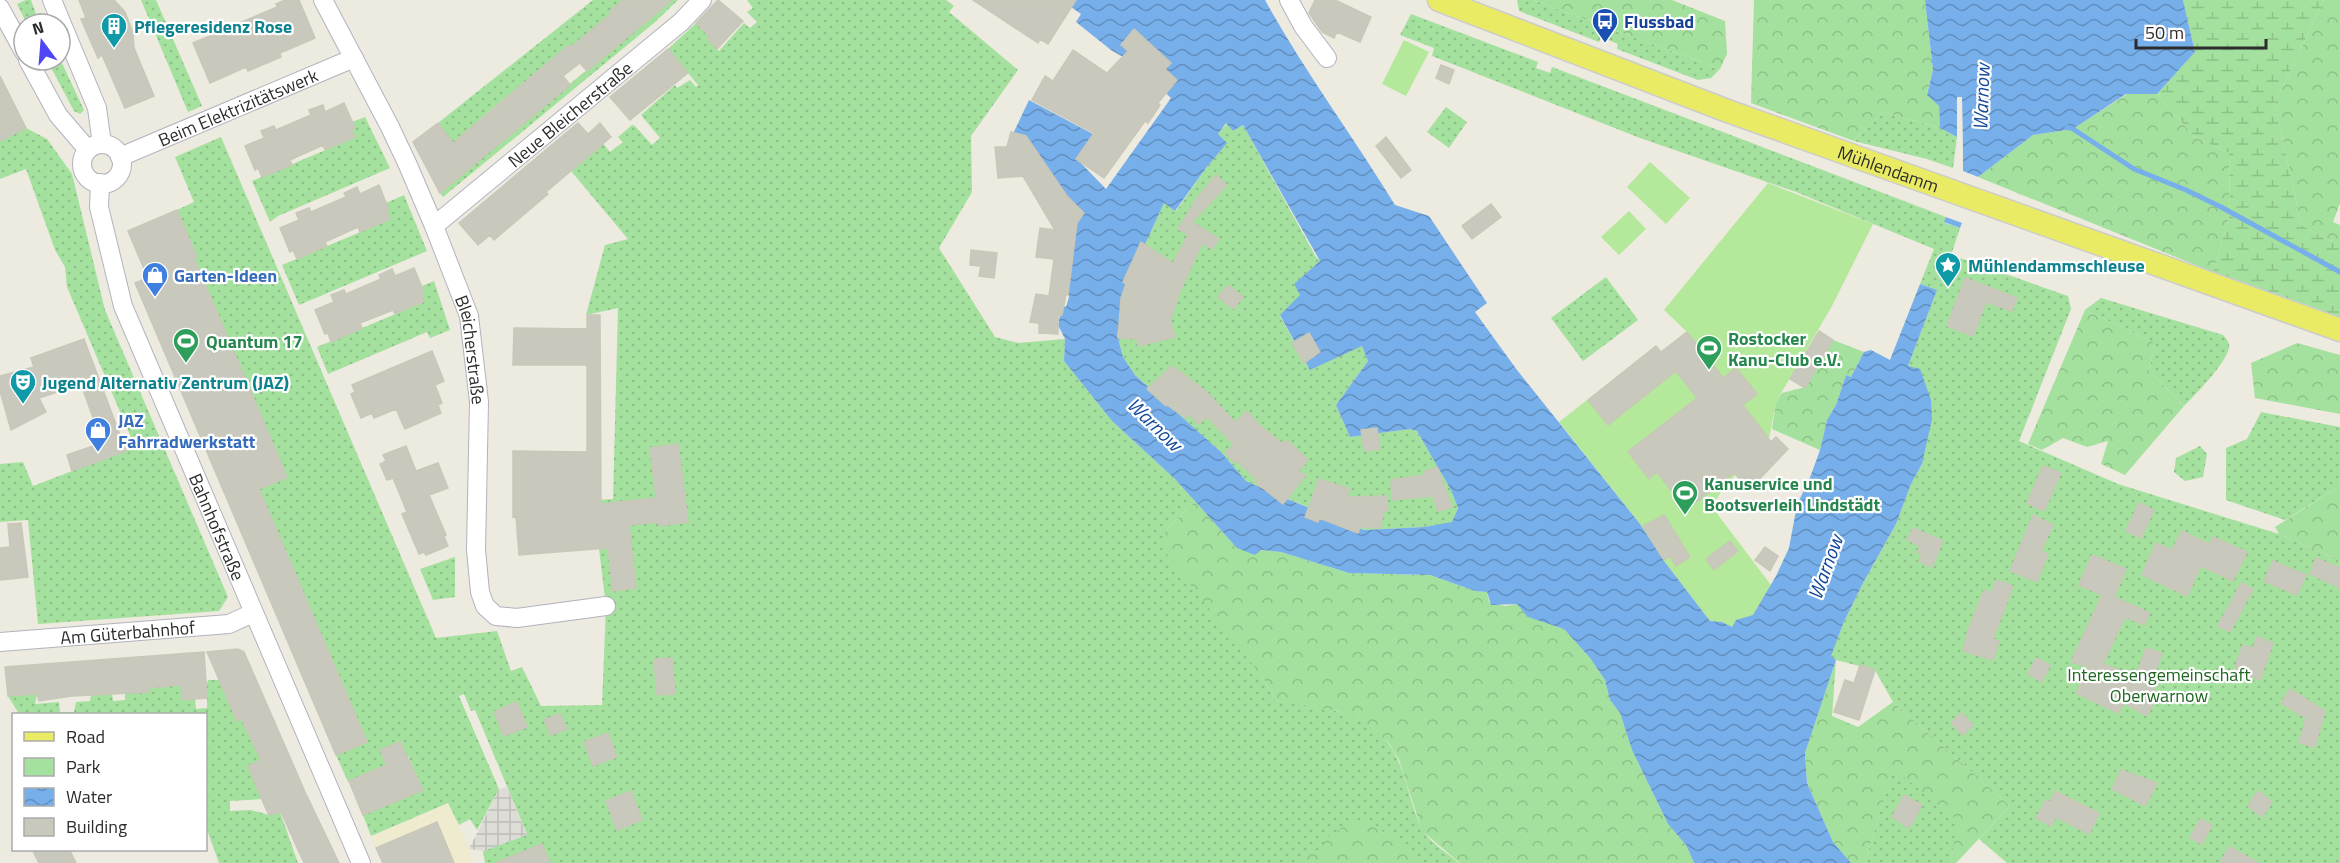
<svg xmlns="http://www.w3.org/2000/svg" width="2340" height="863" font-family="'Titillium Web',sans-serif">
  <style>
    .education { fill: #eeebcf }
    .green { fill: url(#green-dots) }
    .forest { fill: url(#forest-crowns) }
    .wetland { fill: url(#wetland-marsh) }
    .pitch { fill: #b4e89a }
    .plaza { fill: url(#plaza-grid) }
    .water { fill: url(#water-waves); fill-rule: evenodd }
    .pier { fill: #edeadf }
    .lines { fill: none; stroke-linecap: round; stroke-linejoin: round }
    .stream { stroke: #77afea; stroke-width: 5 }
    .building { fill: #c9c8bd; stroke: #c8c7b8; stroke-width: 1.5 }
    .minor-casing { stroke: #b3b2bf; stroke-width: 20 }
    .major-casing { stroke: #ccc; stroke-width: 25 }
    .minor { stroke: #fff; stroke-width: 18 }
    .major { stroke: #eaeb65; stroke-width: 22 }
    .labels { text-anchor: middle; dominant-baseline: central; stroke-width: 4.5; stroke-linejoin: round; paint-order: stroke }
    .transit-label { font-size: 18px; font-weight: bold; fill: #164399; stroke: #fff; text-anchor: start }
    .culture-label { font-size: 18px; font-weight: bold; fill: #0d838f; stroke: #fff; text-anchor: start }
    .street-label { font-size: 18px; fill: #2c2c2c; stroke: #fff }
    .shop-label { font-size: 18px; font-weight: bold; fill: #366cbe; stroke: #fff; text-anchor: start }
    .leisure-label { font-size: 18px; font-weight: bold; fill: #27864d; stroke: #fff; text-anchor: start }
    .park-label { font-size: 18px; fill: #1e6720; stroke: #fff }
    .water-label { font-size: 20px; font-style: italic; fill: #134a99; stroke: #fff }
  </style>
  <defs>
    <pattern id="green-dots" width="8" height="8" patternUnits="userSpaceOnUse" patternTransform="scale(1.5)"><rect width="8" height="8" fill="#a4e19e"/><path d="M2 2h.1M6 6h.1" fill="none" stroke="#8dc188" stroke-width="1.8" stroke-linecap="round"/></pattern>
    <pattern id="forest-crowns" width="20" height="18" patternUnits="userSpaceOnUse" patternTransform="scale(1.5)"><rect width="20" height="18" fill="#a4e19e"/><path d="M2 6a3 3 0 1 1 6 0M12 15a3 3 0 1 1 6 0" fill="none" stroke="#8dc188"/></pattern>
    <pattern id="wetland-marsh" width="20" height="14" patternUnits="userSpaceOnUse" patternTransform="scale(1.5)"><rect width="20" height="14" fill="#a4e19e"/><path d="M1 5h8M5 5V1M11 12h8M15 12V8" fill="none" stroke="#8dc188"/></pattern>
    <pattern id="plaza-grid" width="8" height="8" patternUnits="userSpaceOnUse" patternTransform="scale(1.5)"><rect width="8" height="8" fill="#dddcd6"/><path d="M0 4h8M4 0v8" fill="none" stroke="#bebdb8"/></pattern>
    <pattern id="water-waves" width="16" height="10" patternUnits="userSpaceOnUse" patternTransform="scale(1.5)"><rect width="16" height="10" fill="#77afea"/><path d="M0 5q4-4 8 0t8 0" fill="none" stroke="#628fbe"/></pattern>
  </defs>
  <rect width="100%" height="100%" fill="#edeadf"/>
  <path class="education" d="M449 803 469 849 472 863H382L371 836Z"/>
  <path class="green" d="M26 0H31L36 14 41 13 45 24H27L17 4Z
    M141 0H156L202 106 188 112Z
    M593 0H623L610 11 612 13 571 47 569 45 480 119 481 122 473 126 454 144 438 123Z
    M670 0H678L654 23 443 197 440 193Z
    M747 0H946L954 6 949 12 1018 70 971 136 972 192 939 248 995 337 1018 343 1065 339 1064 361 1112 421 1175 479 1195 501 1166 530 1263 678 1275 700C1304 705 1348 708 1372 727 1406 751 1405 795 1422 829 1427 840 1450 855 1459 863H485L483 851 527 834 475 710 471 711 464 694 459 696 499 789 477 830 470 819 459 825 448 803 371 836 363 815 423 790 408 756 348 782 336 755 367 741 259 489 287 477 194 258 197 257 177 210 194 202 175 157 221 137 436 638 497 631 511 671 522 667 541 706 602 705 606 606 593 500 613 499 618 308 586 315 605 245 628 239 571 171 599 147 601 141 610 152 623 142 618 137 632 125 635 126 652 145 660 138 641 115 675 85 677 88 690 80 696 87 698 85 668 49 696 23 709 36 707 39 719 51 744 23 750 28 757 22 747 12 753 8Z
    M1517 0H1533L1720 69 1711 78 1698 80 1617 49 1618 44 1601 37 1599 42 1519 11Z
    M1411 14 1538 62 1536 68 1550 73 1552 67 1946 217 1945 223 1960 228 1951 255 2068 296 2071 309 2019 441 2118 484 2279 534 2338 560 2340 565V863H2007L1979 839 2010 806 1893 702 1875 670 1836 660 1830 656 1843 624 1863 583 1896 524 1911 484 1922 464 1908 366 1937 290 1920 284 1934 249 1796 192 1640 138 1432 56 1434 48 1400 35Z
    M60 59 84 110 80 114 74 111 47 60Z
    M1446 107 1467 122 1449 148 1427 132Z
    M1883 112 1940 128 1957 137 1953 168 1927 159 1854 141Z
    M365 117 390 168 278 216 270 222 252 181 354 138 351 129 354 128 352 122Z
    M1227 123 1233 131 1243 125 1316 257 1320 261 1295 284 1301 295 1280 316 1310 370 1362 345 1368 361 1336 405 1350 437 1410 429 1417 431 1451 490 1458 508 1452 523 1424 527 1364 530 1276 494 1246 481 1221 452 1135 375 1123 357 1117 334 1137 262 1164 203 1176 211 1206 168 1226 143 1218 134Z
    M26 128 47 139 72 174 105 310 228 597 219 611 38 624 28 520 0 522V464L23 462 33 486 135 447 67 287 65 267 55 250 26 169 0 179V141Z
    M404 195 427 251 299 305 282 265 389 220 386 211 389 210 386 203Z
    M1606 277 1638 320 1583 361 1551 318Z
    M434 281 450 330 430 338 427 332 328 374 317 347 424 302 421 293 424 292 422 286Z
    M2101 298 2223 335C2226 339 2230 342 2229 348 2226 363 2196 394 2184 406L2149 371 2155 343 2085 310Z
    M2261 412 2340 427V486L2285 520 2226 500V448L2247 439Z
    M2200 446 2207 454 2203 477 2185 481 2174 472 2176 458Z
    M455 557V597L433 600 420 569Z
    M208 680H221L235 705 231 707 236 720 241 718 261 760 254 778 262 799 230 801V811L251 810 269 815 280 812 298 863H219L206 827V714H19L8 696 37 694 35 704 59 702 60 712H74L76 702 90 701 91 695 112 693 113 701 125 700V692H148V687L181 685 182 700 195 699 196 709 207 708V692L198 688V683H207Z
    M1893 767 1959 821 1950 863H1865Z"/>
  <path class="forest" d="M1533 0H1672L1725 21 1727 54 1720 69Z
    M1754 0H1925L1933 70 1927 94 1939 106 1940 128 1883 112 1854 141 1751 103Z
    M2324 0H2340V203L2333 222 2340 225V246L2301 225 2275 103Z
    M2127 94H2157L2195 137 2229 153 2230 214 2213 272 1978 177 2033 135 2073 129Z
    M2085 310 2155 343 2149 371 2184 406 2125 475 2101 464 2108 441 2087 447 2063 438 2042 450 2028 444Z
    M1833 340 1864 352 1851 377 1846 375 1836 405 1827 420 1820 450 1772 429 1776 402 1782 393 1805 387Z
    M2297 343 2340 355V414L2255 398 2251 363Z
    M2340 486V565L2338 560 2279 534 2275 527Z
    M1195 501 1237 548 1281 552 1349 573 1430 575 1475 591 1487 592 1489 602 1505 606 1517 604 1529 617 1564 629 1590 658 1605 680 1610 700 1620 713 1632 750 1668 824 1686 845 1694 863H1460L1422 831 1399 760 1389 743 1371 726 1338 711 1275 700 1263 678 1162 548 1166 530Z
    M1836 660 1832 716 1858 727 1893 702 2010 806 1956 863H1950L1958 821 1893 768 1865 863H1851L1833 842 1807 783 1805 753Z
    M1354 820C1383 829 1401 839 1419 863H1291L1320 850 1328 837Z"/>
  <path class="wetland" d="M2183 0H2324L2275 103 2301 225 2340 246V317L2213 272 2230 214 2229 153 2195 137 2157 94 2195 52Z"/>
  <path class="pitch" d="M1404 40 1429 52 1406 96 1382 84Z
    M1650 162 1690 198 1666 224 1627 187Z
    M1768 183 1873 224 1832 306 1776 402 1769 439 1723 488 1712 507 1771 585 1753 616 1736 620 1732 628 1722 622 1710 621 1664 561 1640 524 1559 422 1656 346 1661 352 1687 332 1664 310Z
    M1629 211 1646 229 1619 255 1601 237Z"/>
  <path class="plaza" d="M507 787 527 835 483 851 469 849 499 789Z"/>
  <path class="water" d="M1061 0H1265C1304 71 1353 136 1395 205L1429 216 1487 303 1475 312 1517 370 1640 524 1664 561 1710 621 1722 622 1732 627 1736 620 1753 615 1776 576 1789 548 1797 505 1811 475 1820 450 1827 420 1836 405 1846 375 1851 377 1864 352 1871 350 1890 360 1920 284 1937 290 1908 366 1920 369 1931 400 1932 419 1922 464 1911 484 1896 524 1863 583 1843 624 1831 656 1836 660 1805 753 1807 783 1833 842 1851 863H1694L1686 845 1668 824 1632 750 1620 713 1610 700 1605 680 1590 658 1564 629 1528 617 1517 604 1491 605 1487 592 1475 591 1430 575 1349 573 1281 552 1261 550 1255 555 1237 548 1175 479 1112 421 1064 361 1065 339 1058 325 1062 305 1066 307 1069 297 1065 279 1062 209 1011 138 1029 100 1093 134 1077 159 1106 189 1171 98 1135 64 1111 50 1076 22 1081 14ZM1226 123 1233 131 1243 125 1320 261 1294 284 1300 295 1280 315 1310 370 1362 346 1368 361 1336 405 1350 437 1410 429 1417 431 1451 490 1458 508 1452 522 1424 527 1364 530 1275 494 1246 481 1221 452 1135 375 1123 357 1117 334 1137 262 1164 203 1175 211 1206 168 1227 143 1218 134Z
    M1925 0H2183L2195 52 2157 94H2126L2073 129 2033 135 1978 177 1960 228 1944 222 1963 172 1962 97H1957V137L1940 128 1939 106 1927 95 1933 70Z"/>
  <path class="pier" d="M1957 97H1962L1963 171 1981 178 1965 224 1943 216 1960 171 1959 139 1957 140Z"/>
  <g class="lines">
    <path class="stream" d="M2067 127 2073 129 2134 169 2186 190 2221 207 2340 272"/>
  </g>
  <path class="building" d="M79 0H114L125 12 133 33 134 48 154 96 125 108 102 55 98 58 81 19 86 18Z
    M285 0H299L315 38 280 53 281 57 248 71 246 67 210 83 193 43 210 36 209 33 222 27 223 30 277 7 276 4Z
    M623 0H672L587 71 580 63 563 76 570 85 440 193 413 142 438 123 453 143 569 45 571 47 612 13 610 11Z
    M718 0 743 21 717 49 707 38 709 36 696 23Z
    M973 0H1076L1048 44 1040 39 1038 43Z
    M1315 0H1335L1371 17 1360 42 1337 32 1334 38 1322 32 1309 13Z
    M1134 29 1171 63 1165 69 1177 80 1158 103 1160 105 1148 123 1145 121 1104 178 1076 159 1094 133 1032 100 1045 76 1053 81 1073 50 1107 73 1128 51 1121 45Z
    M668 49 688 73 630 120 610 97Z
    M1441 65 1454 70 1449 84 1436 78Z
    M0 76 26 128 0 141Z
    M344 103 355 128 351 129 355 137 325 150 323 145 290 160 292 165 262 177 258 168 255 170 245 146 264 138 261 131 274 126 276 130 311 115 309 110 323 105 325 112Z
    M578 123 588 134 600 123 611 137 546 192 548 194 494 240 490 235 478 245 459 223Z
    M1011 132 1026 136 1067 196 1084 213 1077 223 1068 295 1066 294 1062 315H1058V334L1039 333V323L1030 322 1036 294 1049 296 1054 259 1036 257 1040 228 1055 230 1023 176 998 178 995 147H1007Z
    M1386 137 1411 170 1401 178 1376 146Z
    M1216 175 1227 185 1192 222 1219 239 1212 249 1202 243 1181 289 1170 320 1175 337 1138 346 1137 339 1118 338 1121 298 1126 284 1123 282 1141 242 1173 263 1188 235 1201 242 1178 229 1197 198Z
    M379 185 389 210 386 211 390 219 360 232 358 227 325 242 327 246 297 259 293 250 290 252 280 228 299 220 296 213 309 208 311 212 346 197 344 193 357 187 360 194Z
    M1491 204 1501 217 1472 239 1462 226Z
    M177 210 197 257 194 258 287 477 259 489 367 742 336 755 135 283 148 278 128 231Z
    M971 250 997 253 994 278 979 276 981 266 970 265Z
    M414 268 424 292 421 293 424 301 395 314 393 310 360 323 362 328 331 342 328 333 325 334 315 310 334 302 331 295 344 290 346 294 381 279 379 275 392 269 395 276Z
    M1965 278 2017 298 2012 311 1986 302 1973 336 1947 326Z
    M1228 285 1243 297 1233 309 1218 297Z
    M587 315H600L601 504 656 498 650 448 678 444 688 522 659 526 658 522 629 525 636 588 613 591 608 548 519 555 516 516 513 517V451L587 452V365H513L514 328 587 329Z
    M1819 331 1833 340 1805 388 1790 379Z
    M1687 332 1723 378 1736 368 1757 394 1743 405 1771 442 1776 437 1788 449 1750 489 1734 473 1686 510 1657 472 1649 479 1628 452 1697 398 1676 371 1608 425 1588 400 1656 346 1661 352Z
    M1309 333 1320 352 1304 363 1292 343Z
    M84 339 126 451 72 471 67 455 102 443 81 384 39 398 46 412 11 430 0 391V376L34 367 31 358Z
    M432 351 444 381 435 385 442 403 438 405 441 413 405 429 396 409 374 418 372 413 361 418 351 394 355 392 352 385Z
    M1172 366 1206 391 1235 422 1247 411 1259 425 1283 444 1287 440 1308 460 1298 472 1306 475 1283 504 1255 482 1257 480 1237 461 1235 463 1225 452 1234 445 1207 417 1198 424 1189 414 1186 418 1167 405 1166 406 1147 389Z
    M1377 428 1380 449 1364 451 1361 430Z
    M406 446 416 471 438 463 448 488 429 495 446 535 444 536 448 546 426 555 424 552 419 554 402 514 407 512 393 478 387 480 380 464 386 461 383 455Z
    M2043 466 2061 473 2044 511 2027 503Z
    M1437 467 1452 507 1438 511 1433 496 1392 500 1391 480 1425 475 1424 472Z
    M1319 479 1350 489 1347 497 1387 496 1388 510 1384 511 1380 528 1360 527 1358 533 1319 518 1318 522 1305 517Z
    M2139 503 2154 510 2141 538 2126 531Z
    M1664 515 1690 557 1676 566 1670 556 1664 560 1643 526Z
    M2033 515 2053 525 2041 551 2048 554 2037 582 2010 571Z
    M21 523 28 577 0 580V548L10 547 8 524Z
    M1913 528 1943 541 1932 567 1919 561 1922 554 1917 552 1920 546 1907 540Z
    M2182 531 2209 544 2213 537 2247 552 2233 581 2201 566 2187 596 2142 575 2156 543 2172 550Z
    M1730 541 1738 551 1714 570 1706 559Z
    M1765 547 1778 556 1770 571 1755 560Z
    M2092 555 2126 569 2114 597 2150 613 2144 625 2125 617 2103 664 2136 676 2146 648 2162 653 2156 670 2161 672 2151 702 2154 703 2147 716 2124 703 2118 713 2076 693 2089 667 2071 662 2102 595 2079 585Z
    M2316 558 2340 568V588L2310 574Z
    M2273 561 2306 575 2297 595 2264 581Z
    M1996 580 2013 586 1993 639 1999 641 1993 660 1963 651 1968 631 1984 590 1992 593Z
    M2241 583 2253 589 2230 632 2218 626Z
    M2257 637 2273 643 2260 680 2236 670 2237 661 2243 645 2253 648Z
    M238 649 244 652 305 792 339 863H304L281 812 269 815 266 809 248 766 261 760 241 718 237 721 207 652Z
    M204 652 207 698 182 700 181 685 148 688 149 692 72 696 39 701 37 694 8 696 5 667Z
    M672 658 675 694 657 695 654 659Z
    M2036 658 2050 665 2042 682 2028 674Z
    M1860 665 1875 670 1859 720 1834 712 1845 680 1854 683Z
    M2290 689 2325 711 2315 747 2299 743 2306 718 2281 703Z
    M517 702 527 727 504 736 494 712Z
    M1961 713 1973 725 1963 735 1951 723Z
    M560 714 567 729 551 735 544 720Z
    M608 733 617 757 593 766 584 742Z
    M400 742 423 790 363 815 349 781 387 765 380 750Z
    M2121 770 2157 783 2145 806 2112 789Z
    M631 791 642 820 617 830 606 801Z
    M2055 791 2099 813 2089 834 2056 817 2051 826 2036 818 2046 800 2050 802Z
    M2258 791 2272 802 2262 817 2248 806Z
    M1904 795 1922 805 1909 828 1892 817Z
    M2200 819 2212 825 2202 844 2190 838Z
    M437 822 454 863H383L376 848Z
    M542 844 550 863H495Z
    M2229 847 2259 863H2220Z
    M32 849H69L76 863H39Z"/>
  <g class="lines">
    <g class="minor-casing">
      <g id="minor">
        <path d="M52 0 97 108 102 144"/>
        <path id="s1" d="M323 0 390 127 407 163 434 226 469 316 479 402 476 550 480 592 485 606 496 616 517 618 606 606"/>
        <path d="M1289 0 1303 26 1327 58"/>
        <path d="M0 8 24 52"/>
        <path d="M28 60 58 115 88 150"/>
        <circle cx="102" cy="164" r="20"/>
        <path id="s2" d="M120 157 354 58"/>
        <path id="s3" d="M100 183 99 207 123 306 361 863"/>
        <path id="s4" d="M434 226 681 22 702 0"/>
        <path id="s5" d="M0 642 229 624 253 613"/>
      </g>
    </g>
    <g class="major-casing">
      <g id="major">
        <path id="s6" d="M1439 0 1725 110 2340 330"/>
      </g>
    </g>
    <use href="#minor" class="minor"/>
    <use href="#major" class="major"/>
  </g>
  <defs>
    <g id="bus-pin" transform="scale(1.35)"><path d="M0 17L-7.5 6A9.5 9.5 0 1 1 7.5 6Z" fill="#1a4fb4" stroke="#fff"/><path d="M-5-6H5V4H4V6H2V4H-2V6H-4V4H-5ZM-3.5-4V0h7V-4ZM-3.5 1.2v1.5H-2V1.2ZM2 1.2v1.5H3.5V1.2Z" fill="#fff"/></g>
    <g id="building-pin" transform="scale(1.35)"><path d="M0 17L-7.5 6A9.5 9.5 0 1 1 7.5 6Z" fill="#0f9aa8" stroke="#fff"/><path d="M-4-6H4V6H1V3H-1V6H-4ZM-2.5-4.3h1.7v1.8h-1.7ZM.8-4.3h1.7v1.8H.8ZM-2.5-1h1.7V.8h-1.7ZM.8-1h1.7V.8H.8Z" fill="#fff"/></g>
    <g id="sight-pin" transform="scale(1.35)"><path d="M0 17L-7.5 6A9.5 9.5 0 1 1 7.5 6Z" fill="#0f9aa8" stroke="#fff"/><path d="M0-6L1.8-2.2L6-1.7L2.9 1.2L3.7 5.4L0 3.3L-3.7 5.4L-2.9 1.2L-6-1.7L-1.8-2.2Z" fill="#fff"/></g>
    <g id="shop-pin" transform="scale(1.35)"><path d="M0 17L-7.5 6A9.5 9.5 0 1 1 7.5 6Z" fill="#3f7fe0" stroke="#fff"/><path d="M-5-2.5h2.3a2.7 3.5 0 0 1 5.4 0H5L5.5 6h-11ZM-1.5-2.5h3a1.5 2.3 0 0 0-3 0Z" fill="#fff"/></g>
    <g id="stadium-pin" transform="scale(1.35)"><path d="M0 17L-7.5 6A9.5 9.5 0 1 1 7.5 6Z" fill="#2e9e5b" stroke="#fff"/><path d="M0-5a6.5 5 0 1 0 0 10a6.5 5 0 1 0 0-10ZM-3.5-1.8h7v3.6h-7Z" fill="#fff"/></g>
    <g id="theatre-pin" transform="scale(1.35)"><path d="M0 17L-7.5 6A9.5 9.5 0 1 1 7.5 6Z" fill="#0f9aa8" stroke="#fff"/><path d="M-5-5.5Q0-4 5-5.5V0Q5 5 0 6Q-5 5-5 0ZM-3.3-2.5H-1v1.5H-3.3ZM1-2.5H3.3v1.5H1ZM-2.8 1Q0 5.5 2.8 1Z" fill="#fff"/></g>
  </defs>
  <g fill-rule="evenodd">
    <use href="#bus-pin" x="1605" y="21"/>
    <use href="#building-pin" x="114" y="26"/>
    <use href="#sight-pin" x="1948" y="265"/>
    <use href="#shop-pin" x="155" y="275"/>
    <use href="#stadium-pin" x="186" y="341"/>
    <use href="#stadium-pin" x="1709" y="348"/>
    <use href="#theatre-pin" x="23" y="382"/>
    <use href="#shop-pin" x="98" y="430"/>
    <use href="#stadium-pin" x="1685" y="493"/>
  </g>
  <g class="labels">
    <g class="transit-label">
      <text x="1624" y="21">Flussbad</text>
    </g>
    <g class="culture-label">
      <text x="134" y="26">Pflegeresidenz Rose</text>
      <text x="1968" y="265">Mühlendammschleuse</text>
      <text x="42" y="382">Jugend Alternativ Zentrum (JAZ)</text>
    </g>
    <g class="street-label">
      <text stroke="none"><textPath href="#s2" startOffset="128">Beim Elektrizitätswerk</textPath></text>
      <text stroke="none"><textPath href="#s4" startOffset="176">Neue Bleicherstraße</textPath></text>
      <text stroke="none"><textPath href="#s6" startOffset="480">Mühlendamm</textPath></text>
      <text stroke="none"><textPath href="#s1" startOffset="382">Bleicherstraße</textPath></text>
      <text stroke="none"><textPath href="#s3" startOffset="366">Bahnhofstraße</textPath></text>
      <text stroke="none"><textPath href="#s5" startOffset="128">Am Güterbahnhof</textPath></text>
    </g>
    <g class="shop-label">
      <text x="174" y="275">Garten-Ideen</text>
      <text x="118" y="420">JAZ<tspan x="118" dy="21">Fahrradwerkstatt</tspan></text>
    </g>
    <g class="leisure-label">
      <text x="1728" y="338">Rostocker<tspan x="1728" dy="21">Kanu-Club e.V.</tspan></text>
      <text x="206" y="341">Quantum 17</text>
      <text x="1704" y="483">Kanuservice und<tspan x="1704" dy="21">Bootsverleih Lindstädt</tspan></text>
    </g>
    <g class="park-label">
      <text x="2159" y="674">Interessengemeinschaft<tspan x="2159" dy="21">Oberwarnow</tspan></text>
    </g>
    <g class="water-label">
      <text transform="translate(1981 97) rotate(-88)">Warnow</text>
      <text transform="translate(1155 424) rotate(44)">Warnow</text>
      <text transform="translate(1825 567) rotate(-70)">Warnow</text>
    </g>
  </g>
  <rect x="12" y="713" width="195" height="138" fill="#ffffff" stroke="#ababab" stroke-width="1.5"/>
  <rect x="24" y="732" width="30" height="9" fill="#eaeb65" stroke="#ababab" stroke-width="1.5"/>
  <text x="66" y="743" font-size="18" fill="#2c2c2c">Road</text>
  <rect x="24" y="758" width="30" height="18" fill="#a4e19e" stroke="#ababab" stroke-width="1.5"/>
  <text x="66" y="773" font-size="18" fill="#2c2c2c">Park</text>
  <rect x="24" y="788" width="30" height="18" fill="url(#water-waves)" stroke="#ababab" stroke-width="1.5"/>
  <text x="66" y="803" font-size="18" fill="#2c2c2c">Water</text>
  <rect x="24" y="818" width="30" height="18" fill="#c9c8bd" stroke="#ababab" stroke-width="1.5"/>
  <text x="66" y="833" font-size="18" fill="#2c2c2c">Building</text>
  <g transform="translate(42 42) rotate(344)"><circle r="28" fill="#ffffff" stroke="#ababab" stroke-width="1.5"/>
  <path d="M0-4.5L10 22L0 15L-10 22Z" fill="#5046f3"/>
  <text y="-9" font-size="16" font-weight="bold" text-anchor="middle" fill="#2c2c2c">N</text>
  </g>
  <path d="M2136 39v9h130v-9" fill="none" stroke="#2c2c2c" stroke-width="3"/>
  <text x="2145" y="39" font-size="18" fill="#2c2c2c" stroke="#ffffff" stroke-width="4.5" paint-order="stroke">50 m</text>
</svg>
